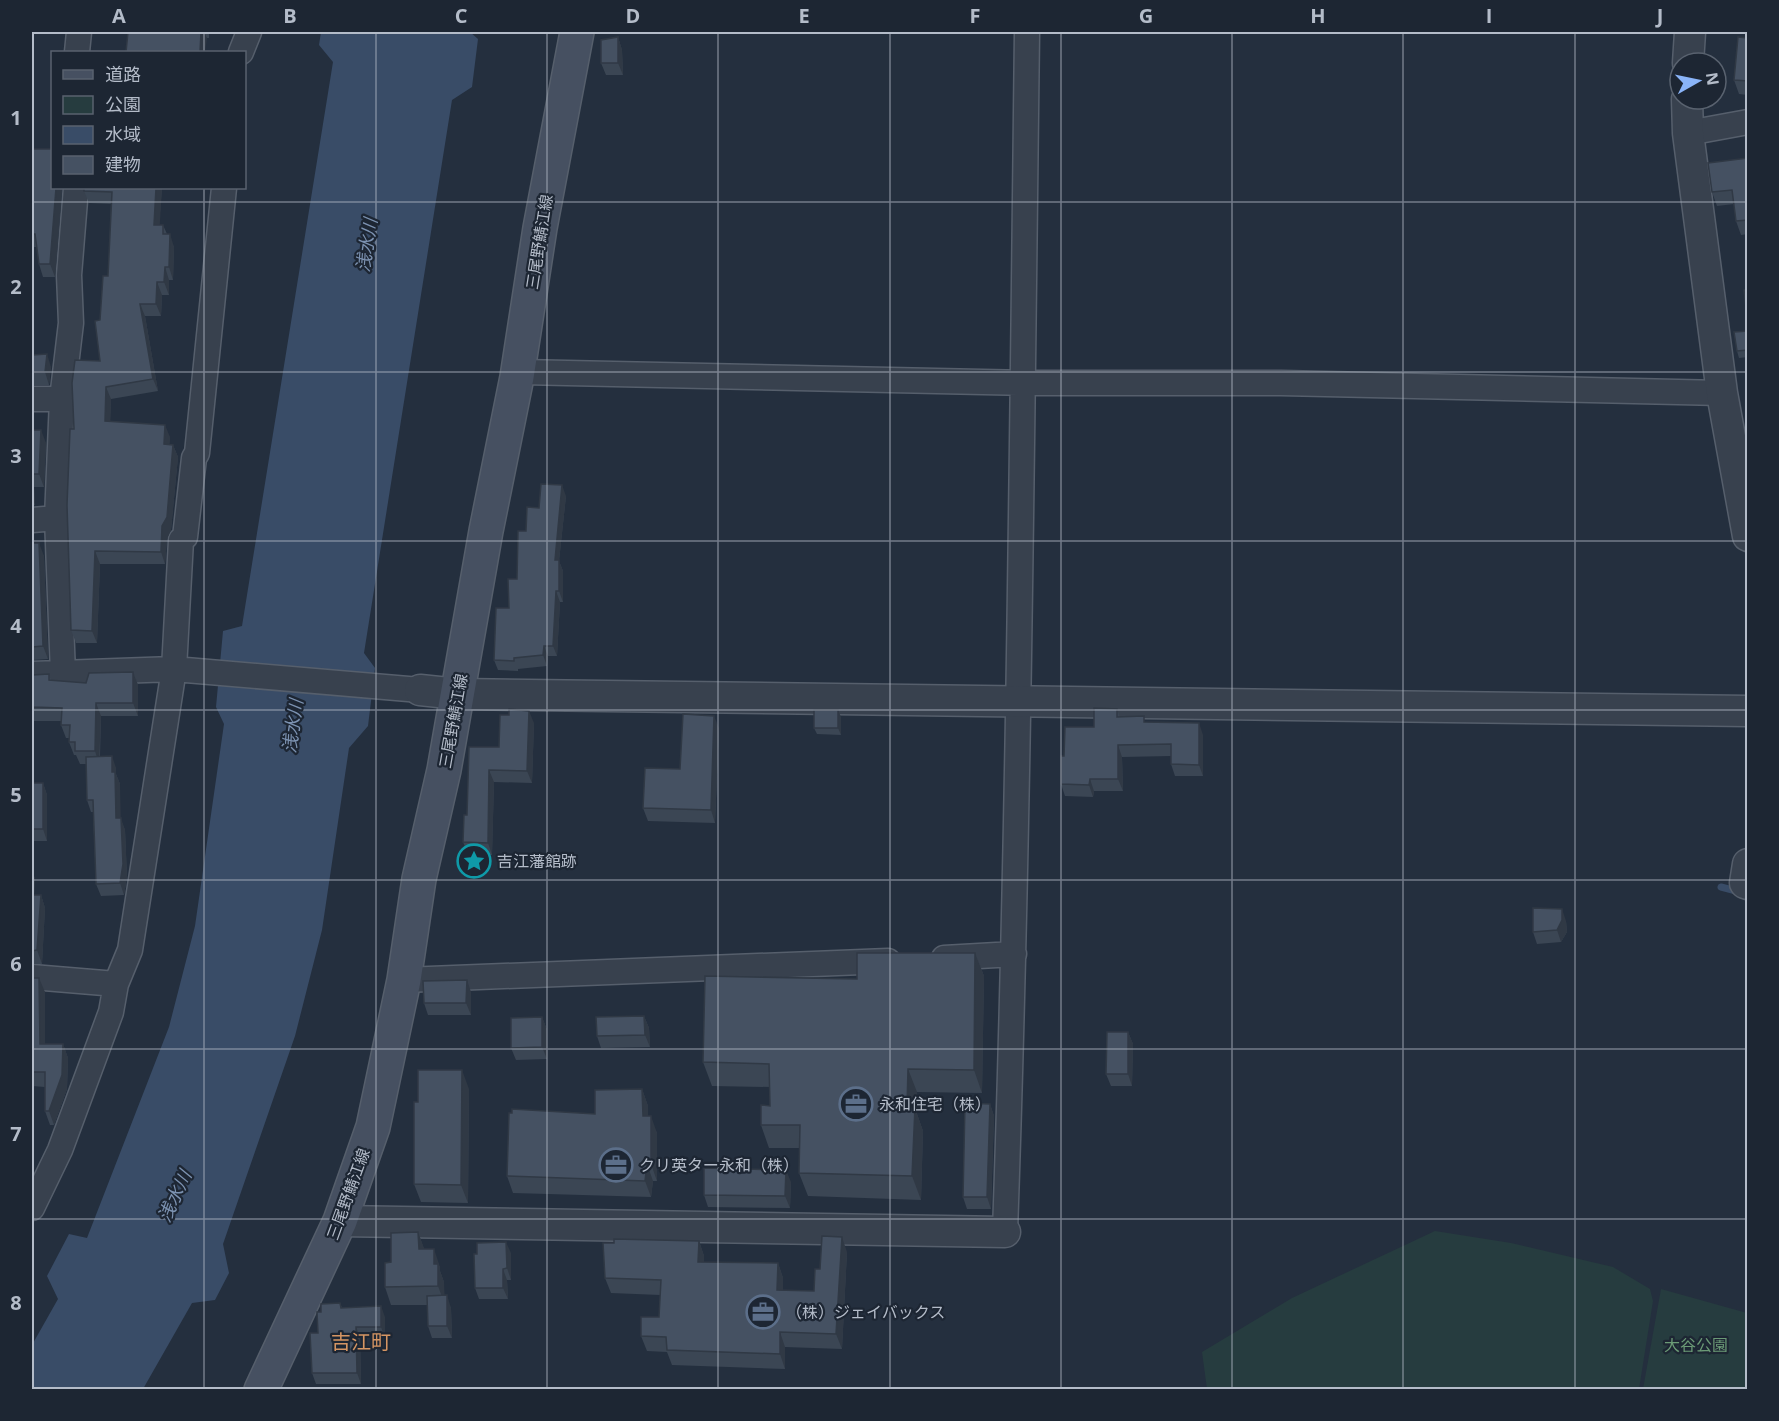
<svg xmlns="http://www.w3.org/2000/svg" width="1779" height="1421" font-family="'Open Sans','Noto Sans JP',sans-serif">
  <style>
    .green { fill: #263c3f }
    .water { fill: #394c67 }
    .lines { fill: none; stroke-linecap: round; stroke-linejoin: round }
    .stream { stroke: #394c67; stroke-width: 7 }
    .minor-casing { stroke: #565f6c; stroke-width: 27 }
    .tertiary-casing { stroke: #565f6c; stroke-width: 33 }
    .secondary-casing { stroke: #565f6c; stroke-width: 36 }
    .minor { stroke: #38414e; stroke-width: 24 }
    .tertiary { stroke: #38414e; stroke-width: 30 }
    .secondary { stroke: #465061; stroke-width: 33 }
    .wall { fill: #3b4654 }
    .shaded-wall { fill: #303945 }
    .building { fill: #455162; stroke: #303945; stroke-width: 1.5 }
    .grid { fill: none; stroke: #b4bcc9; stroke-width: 1.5; stroke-opacity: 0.55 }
    .labels { text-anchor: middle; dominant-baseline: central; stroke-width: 4.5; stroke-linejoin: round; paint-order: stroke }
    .street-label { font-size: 16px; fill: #b4bcc9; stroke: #1d2633 }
    .poi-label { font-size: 16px; fill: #b4bcc9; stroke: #1d2633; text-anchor: start }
    .park-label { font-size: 16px; fill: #6b9a76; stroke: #1d2633 }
    .water-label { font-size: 18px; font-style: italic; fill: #7c92b1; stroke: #1d2633 }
    .quarter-label { font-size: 20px; fill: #d59563; stroke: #1d2633 }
    .neatline { fill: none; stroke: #b4bcc9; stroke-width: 2 }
    .grid-label { font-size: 20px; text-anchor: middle; font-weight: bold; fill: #b4bcc9 }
  </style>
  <rect width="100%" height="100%" fill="#242f3e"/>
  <path class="green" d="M1435 1231 1511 1243 1613 1267 1650 1289 1653 1301 1639 1389H1207L1202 1352 1292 1298Z
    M1661 1289 1747 1313V1389H1643Z"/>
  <path class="water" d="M321 32H470L478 39 472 87 452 100 364 653 375 668 368 726 349 748 322 930 295 1036 223 1244 229 1273 215 1300 192 1303 143 1389 32 1390V1345L58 1299 47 1276 69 1234 87 1238 169 1027 195 926 224 724 216 707 223 631 242 626 333 62 319 45Z"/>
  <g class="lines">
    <path class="stream" d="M1721 887 1740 892"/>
    <g class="minor-casing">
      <path id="minor" d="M77 52 79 32
        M241 52 249 32
        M1688 133 1748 122
        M517 377 521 372 1025 383H1281L1722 393
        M32 399H62
        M32 520 57 518
        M32 674 174 669 420 690
        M63 674 57 518 62 399 71 323 69 275 76 188
        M944 958 1014 954
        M32 977 116 984
        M404 980 888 961
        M32 1208 60 1150 111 1012 116 984 130 950 174 669 181 540 185 537 194 458 197 453 224 188
        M1005 1232C1019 832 1022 432 1027 32"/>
    </g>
    <g class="tertiary-casing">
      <path id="tertiary" d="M1688 63 1690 32
        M1687 99 1688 133 1722 393 1748 536
        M420 690 458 694 1748 711
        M1748 864 1745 883 1748 884
        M340 1221 1005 1232"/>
    </g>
    <g class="secondary-casing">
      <path id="secondary" d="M261 1390 340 1221 373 1127 404 980 419 879 444 770 486 531 517 377 540 228 577 32"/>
    </g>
    <use href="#minor" class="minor"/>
    <use href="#tertiary" class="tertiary"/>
    <use href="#secondary" class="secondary"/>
  </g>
  <path class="wall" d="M128 32H209V38H207Z
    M618 37 622 50 623 75H606L601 63Z
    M1748 38V95L1739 94 1734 80Z
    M32 149 52 188H62L55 277H43L39 264 37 247H34L32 239Z
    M1748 158V234L1741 235 1736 221 1734 204 1717 206 1712 192Z
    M84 188H162L159 225H163L167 234 174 247 173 280H169V295H162L161 316H145L158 391 111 399 110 421 170 437 169 444 173 445 178 457 171 530 167 539 165 564H100L97 643H76L71 630 74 429 100 361V320L108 276 111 204 89 203 84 191Z
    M1748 331V357L1739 358 1737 351Z
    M32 355 51 367 49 385H32Z
    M32 430 46 443 44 487H34L35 505 32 506Z
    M566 496 559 561 563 571V602H560L557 656H548L547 666 518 669V671L498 670 494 660 517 579 526 531 539 508Z
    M32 543 44 556 48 659 32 660Z
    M133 672 138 685V716H101L100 756 116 768V774L120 784V818L125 830 127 877 124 895 101 896 96 884 93 812H91L87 800 86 764H80L76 755H74L69 742V738H66L61 725 62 721H32V675L49 674 51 680 86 683Z
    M1117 709 1120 717 1203 735V776H1175L1171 764V756L1122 757 1123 791H1094L1093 797 1065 796 1061 784 1064 756 1094 727Z
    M841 717V735L817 734 814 728Z
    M534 723 532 783 494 782 492 855 468 854 463 842 467 815 499 747Z
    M719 728 715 823 648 821 643 808Z
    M32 783H43L47 795V841H32Z
    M32 870 35 879 34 895H41L45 908 42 964H32Z
    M1566 921 1567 932 1561 942 1537 944 1533 932Z
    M975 953 984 976 982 1093 917 1092 916 1111 923 1131 921 1200 808 1196 799 1173 800 1148H769L761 1125 770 1106V1087L712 1086 703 1062 857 979Z
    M32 978 45 992V1044H63L68 1058 67 1089 54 1125H50L45 1111V1087L32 1086Z
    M471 992V1015H428L424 1003Z
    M644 1016 649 1028 650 1047 601 1048 597 1036Z
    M542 1017 547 1030V1059L516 1060 511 1048Z
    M1128 1032 1133 1044 1132 1086H1111L1106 1074Z
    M469 1089 468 1203 421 1202 414 1184 418 1102Z
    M642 1089 648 1106V1116L657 1133V1181H653L651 1197 513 1193 507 1176 595 1114Z
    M990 1104 994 1116 991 1209H967L963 1197Z
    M791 1182 790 1208 708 1207 704 1195Z
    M418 1232 424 1249 440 1267V1271L444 1282V1295L451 1308 452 1338H432L428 1326 427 1305H391L385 1287 391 1262Z
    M699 1241 704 1256V1262L778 1263 783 1278V1290L814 1291 820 1269 847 1252 842 1349 785 1347V1369L672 1365 667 1352 647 1351 641 1336 659 1317 660 1295 611 1293 605 1278Z
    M511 1253V1280H507L508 1299H479L475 1288Z
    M340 1303 342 1308 385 1317V1338L360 1337 361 1384H316L312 1373 321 1312Z"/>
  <path class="shaded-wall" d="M201 32H204L207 38 205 52H200Z
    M618 37 622 50 623 75 618 63Z
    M56 188H62L55 277 50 264Z
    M156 188H162L159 238 154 225Z
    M170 234 174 247 173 280 169 267Z
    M165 267 169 280V295L164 282Z
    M157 282 162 295 161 316 156 304Z
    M140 304 145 316 158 391 153 379Z
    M47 354 51 367 49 385 45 372Z
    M106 387 111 399 110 434 105 421Z
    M165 425 170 437 169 457 164 444Z
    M41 430 46 443 44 487 39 474Z
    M173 445 178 457 171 530 167 539 165 564 161 552 162 526Z
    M32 480 34 487 35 505 32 497Z
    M562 485 566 496 559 561 563 571V602L559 591 555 560Z
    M39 543 44 556 48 659 43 646Z
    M95 551 100 564 97 643 92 631Z
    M556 591 560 602 557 656 553 646Z
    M544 646 548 656 547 666 543 655Z
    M133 672 138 685V716L133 703Z
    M96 703 101 716 99 764 95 751Z
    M838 710 841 717V735L838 728Z
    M529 711 534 723 532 783 527 771Z
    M714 716 719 728 715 823 711 810Z
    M1199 723 1203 735V776L1199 765Z
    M1118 745 1122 757 1123 791 1118 779Z
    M112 756 116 768V774L120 784 121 831 116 818 112 772Z
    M489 770 494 782 492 855 488 843Z
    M1090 779 1094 791 1093 797 1089 785Z
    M43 783 47 795V841L43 829Z
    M121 818 125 830 127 877 124 895 120 883Z
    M32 870 35 879 33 908 32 903Z
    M41 895 45 908 42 964 37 950Z
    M1562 909 1566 921 1567 932 1561 942 1557 930Z
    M975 953 984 976 982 1093 974 1070Z
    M39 978 45 992V1058L40 1044Z
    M467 980 471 992V1015L466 1003Z
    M644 1016 649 1028 650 1047 645 1035Z
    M542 1017 547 1030V1059L542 1047Z
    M1128 1032 1133 1044 1132 1086 1128 1074Z
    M63 1044 68 1058 67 1089 54 1125 49 1111Z
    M908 1069 917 1092 916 1111 923 1131 921 1200 912 1176 907 1107Z
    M462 1070 469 1089 468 1203 461 1185Z
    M642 1089 648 1106V1132L643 1116Z
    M990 1104 994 1116 991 1209 987 1197Z
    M651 1116 657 1133V1181L651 1164Z
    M647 1164 653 1181 651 1197 645 1181Z
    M786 1170 791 1182 790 1208 785 1196Z
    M418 1232 425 1251 419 1249Z
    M842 1237 847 1252 842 1349 836 1334Z
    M699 1241 704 1256V1277L698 1262Z
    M506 1242 511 1253V1280L507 1268Z
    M434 1249 440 1267V1271L444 1282 445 1305 438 1286 434 1264Z
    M778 1263 783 1278V1305L777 1290Z
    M503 1269 507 1280 508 1299 503 1288Z
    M447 1295 451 1308 452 1338 447 1326Z
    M381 1306 385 1317V1338L381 1327Z
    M356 1327 360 1337 361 1384 357 1373Z
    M780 1332 785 1347V1369L780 1354Z"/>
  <path class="building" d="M128 32H201L200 52H126Z
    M618 37V63H601V40Z
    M1738 37 1748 38V81L1734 80Z
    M32 149H52V188H56L50 264H39L35 234H32Z
    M1748 158V220L1736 221 1732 190 1712 192 1708 163Z
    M84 188H156L154 225H163V234H170L169 267H165L164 282H157L156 304H140L153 379 106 387 105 421 165 425 164 444 173 445 167 517 162 526 161 552 95 551 92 631 71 630 67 505 70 429H74L72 383 75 360 100 361 95 321 100 320 103 276H108L112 192 84 191Z
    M1748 289V308H1746L1744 290Z
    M1748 331V350L1737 351 1734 332Z
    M47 354 45 372H32V355Z
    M32 430H41L39 474H32Z
    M541 484 562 485 555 560H559V591H556L553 646H544L543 655 514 658V661L494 660 496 608H509L508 579H517L518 531H526L527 507 539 508Z
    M32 543H39L43 646 32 647Z
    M133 672V703H96L95 751H75V742H69L70 725H61L62 708 32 707V675L49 674V680L86 683 89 673Z
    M1094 708 1117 709V717L1144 716V722L1199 723V765L1171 764V744L1118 745V779H1090L1089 785 1061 784V756H1064L1065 727H1094Z
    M509 709 529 711 527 771 489 770 488 843 463 842 464 815H467L469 747H499L500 715H509Z
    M814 710H838V728H814Z
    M683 714 714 716 711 810 643 808 645 768 680 769Z
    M112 756V772H115L116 818H121L123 864 120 883 96 884 93 800H87L86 757Z
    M32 783H43V829H32Z
    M32 895H41L37 950 32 951Z
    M1533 908 1562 909V920L1557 930 1533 932Z
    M857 953H975L974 1070 908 1069 907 1107H915L912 1176 799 1173 800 1125H761V1105L770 1106 769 1064 703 1062 705 976 857 979Z
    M32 978H39L40 1044H63L62 1075 49 1111H45V1072H32Z
    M467 980 466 1003H424L423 981Z
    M644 1016 645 1035 597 1036 596 1017Z
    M542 1017V1047L511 1048V1018Z
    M1107 1032H1128V1074H1106Z
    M418 1070H462L461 1185 414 1184V1102H418Z
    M642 1089 643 1116H651V1164H647L645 1181 507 1176 509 1113H512V1109L595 1114V1090Z
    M965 1103 990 1104 987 1197H963Z
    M704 1168 786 1170 785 1196 704 1195Z
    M418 1232 419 1249H434V1264H438V1286L385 1287V1263L391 1262V1233Z
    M822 1236 842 1237 836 1334 780 1332V1354L667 1350 666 1337 641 1336V1317H659L661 1280 605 1278 603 1243H614V1239L699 1241 698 1262 778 1263 777 1290 814 1291 815 1269H820Z
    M506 1242 507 1268 503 1269V1288H475L474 1254H477V1243Z
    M447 1295V1326H428L427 1296Z
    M340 1303 341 1308 381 1306V1327H356L357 1373H312L310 1333H318L317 1312H321V1304Z"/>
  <path class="grid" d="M204 32V52M376 32V1390M547 32V1390M718 32V1390M890 32V1390M1061 32V1390M1232 32V1390M1403 32V1390M1575 32V1390M204 188V1390M32 202H1748M32 372H1748M32 541H1748M32 710H1748M32 880H1748M32 1049H1748M32 1219H1748"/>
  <defs>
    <g id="sight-ring" transform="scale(1.725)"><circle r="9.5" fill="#1d2633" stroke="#0f9aa8" stroke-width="1.5"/><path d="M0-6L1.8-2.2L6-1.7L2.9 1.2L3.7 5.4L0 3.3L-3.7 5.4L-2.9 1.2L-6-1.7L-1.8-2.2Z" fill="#0f9aa8"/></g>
    <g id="office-ring" transform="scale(1.725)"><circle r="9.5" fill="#1d2633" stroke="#5c6f8a" stroke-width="1.5"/><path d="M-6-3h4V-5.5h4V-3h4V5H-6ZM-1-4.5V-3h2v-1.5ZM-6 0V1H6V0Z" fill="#5c6f8a"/></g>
  </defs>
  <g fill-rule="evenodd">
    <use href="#sight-ring" x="474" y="861"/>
    <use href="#office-ring" x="856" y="1104"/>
    <use href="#office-ring" x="616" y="1165"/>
    <use href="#office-ring" x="763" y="1312"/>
  </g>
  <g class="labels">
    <g class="street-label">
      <text transform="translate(539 242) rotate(-81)">三尾野鯖江線</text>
      <text transform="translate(453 721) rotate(-80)">三尾野鯖江線</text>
      <text transform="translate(348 1194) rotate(-70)">三尾野鯖江線</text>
    </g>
    <g class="poi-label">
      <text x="497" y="861">吉江藩館跡</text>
      <text x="879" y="1104">永和住宅（株）</text>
      <text x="639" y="1165">クリ英ター永和（株）</text>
      <text x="786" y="1312">（株）ジェイバックス</text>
    </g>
    <g class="park-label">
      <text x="1696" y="1345">大谷公園</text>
    </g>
    <g class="water-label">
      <text transform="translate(366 245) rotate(-81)">浅水川</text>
      <text transform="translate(292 726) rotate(-82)">浅水川</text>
      <text transform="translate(174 1196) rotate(-65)">浅水川</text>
    </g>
    <g class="quarter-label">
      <text x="361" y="1341">吉江町</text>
    </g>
  </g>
  <rect width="1779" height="1421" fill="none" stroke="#1d2633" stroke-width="66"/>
  <rect x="51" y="51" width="195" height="138" fill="#1d2633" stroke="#59626f" stroke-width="1.5"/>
  <rect x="63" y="70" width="30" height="9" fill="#465061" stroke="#59626f" stroke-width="1.5"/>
  <text x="105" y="81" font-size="18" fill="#b4bcc9">道路</text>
  <rect x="63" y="96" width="30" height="18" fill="#263c3f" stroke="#59626f" stroke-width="1.5"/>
  <text x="105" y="111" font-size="18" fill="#b4bcc9">公園</text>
  <rect x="63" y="126" width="30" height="18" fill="#394c67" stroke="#59626f" stroke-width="1.5"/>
  <text x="105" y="141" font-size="18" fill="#b4bcc9">水域</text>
  <rect x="63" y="156" width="30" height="18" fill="#455162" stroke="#59626f" stroke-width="1.5"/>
  <text x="105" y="171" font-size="18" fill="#b4bcc9">建物</text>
  <g transform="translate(1698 81) rotate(81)"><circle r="28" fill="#1d2633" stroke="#59626f" stroke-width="1.5"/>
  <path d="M0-4.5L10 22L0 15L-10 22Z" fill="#8ab4f8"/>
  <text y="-9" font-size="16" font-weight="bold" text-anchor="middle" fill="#b4bcc9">N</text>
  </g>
  <rect x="33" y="33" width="1713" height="1355" class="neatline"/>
  <g class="grid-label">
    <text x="119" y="23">A</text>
    <text x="290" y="23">B</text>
    <text x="461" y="23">C</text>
    <text x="633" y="23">D</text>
    <text x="804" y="23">E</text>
    <text x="975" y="23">F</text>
    <text x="1146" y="23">G</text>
    <text x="1318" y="23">H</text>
    <text x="1489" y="23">I</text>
    <text x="1660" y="23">J</text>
    <text x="16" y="125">1</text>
    <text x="16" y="294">2</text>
    <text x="16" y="463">3</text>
    <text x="16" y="633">4</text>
    <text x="16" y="802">5</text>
    <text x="16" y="971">6</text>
    <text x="16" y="1141">7</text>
    <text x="16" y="1310">8</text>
  </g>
</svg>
